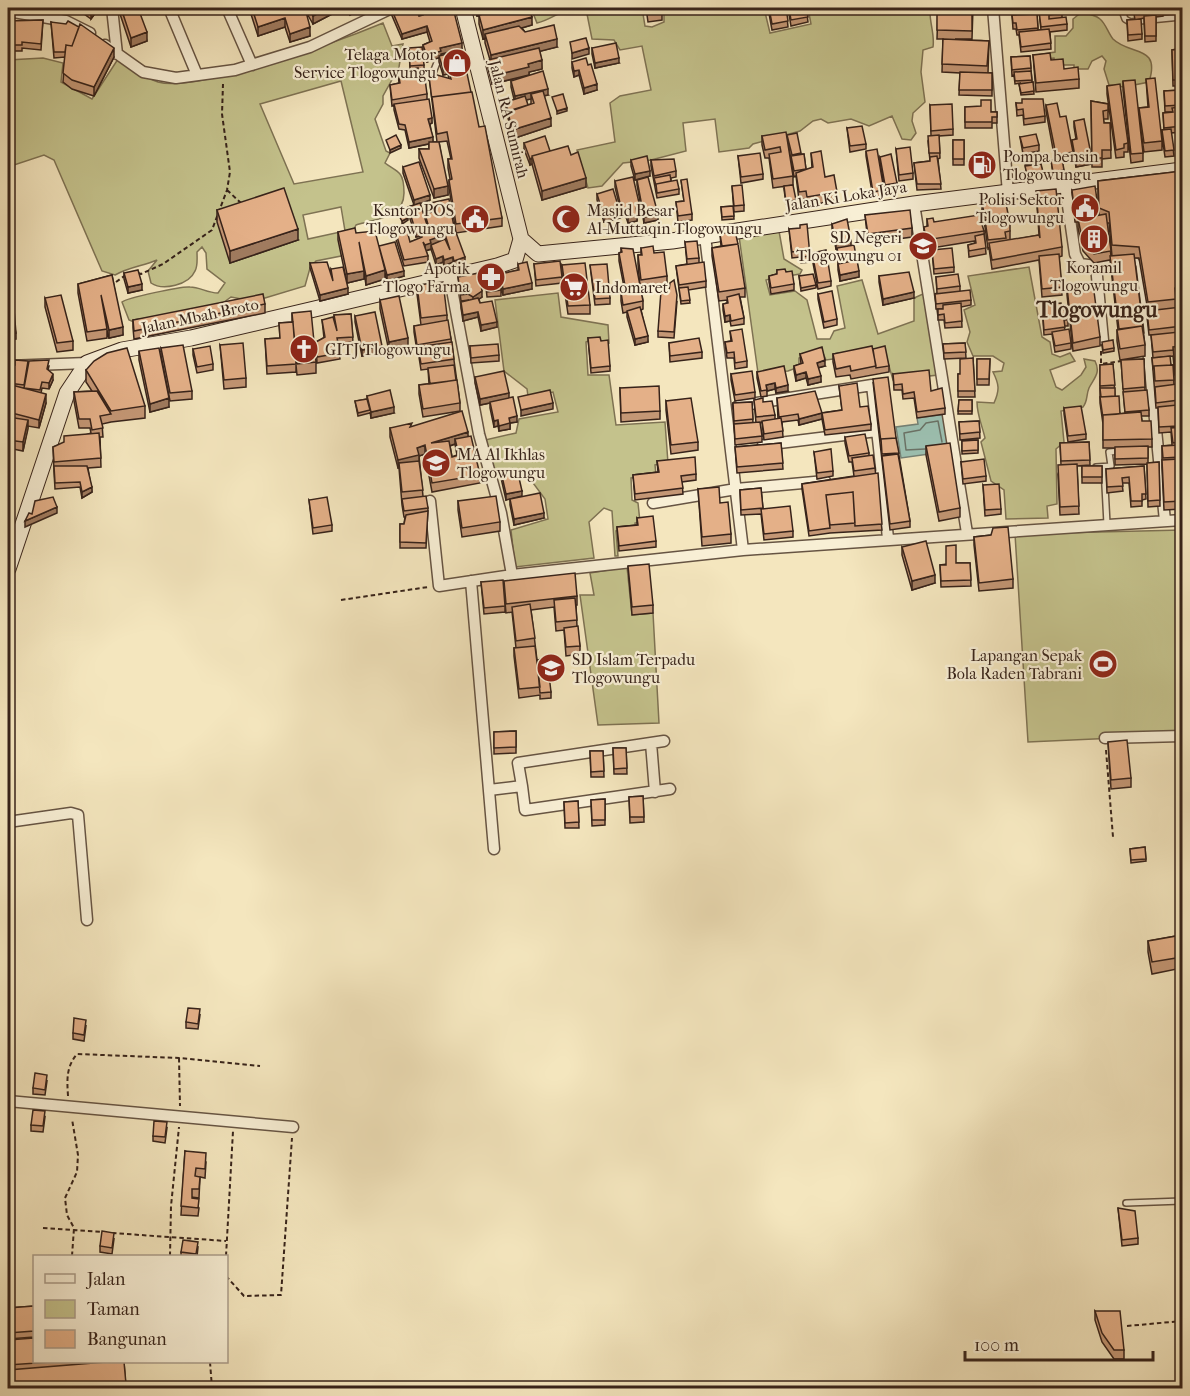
<svg xmlns="http://www.w3.org/2000/svg" width="1190" height="1396" font-family="'IM FELL French Canon',serif">
  <style>
    .green { fill: #c4c28c; stroke: #7e7253; stroke-width: 1.5; fill-rule: evenodd }
    .water { fill: #9cc0b1; stroke: #748175; stroke-width: 1.5 }
    .lines { fill: none; stroke-linecap: round; stroke-linejoin: round }
    .shore { stroke: #6a7266; stroke-width: 1.5 }
    .lane-casing { stroke: #665443; stroke-width: 8 }
    .street-casing { stroke: #665443; stroke-width: 13 }
    .secondary-casing { stroke: #37231a; stroke-width: 17 }
    .path { stroke: #37231a; stroke-width: 2; stroke-dasharray: 4.5 3; stroke-linecap: butt }
    .lane { stroke: #f8efd5; stroke-width: 5 }
    .street { stroke: #f8efd5; stroke-width: 10 }
    .secondary { stroke: #f8efd5; stroke-width: 15 }
    .wall { fill: #c49775; stroke: #37231a; stroke-width: 1.5; fill-rule: evenodd }
    .shaded-wall { fill: #a07b5f; stroke: #37231a; stroke-width: 1.5 }
    .building { fill: #e4b088; stroke: #37231a; stroke-width: 1.5; fill-rule: evenodd }
    .labels { text-anchor: middle; dominant-baseline: central; stroke-width: 4.5; stroke-linejoin: round; paint-order: stroke }
    .poi-label { font-size: 16px; fill: #37231a; stroke: #f8efd5; text-anchor: end }
    .street-label { font-size: 16px; fill: #37231a; stroke: #f8efd5 }
    .district-label { font-size: 22px; font-weight: bold; fill: #37231a; stroke: #f8efd5 }
  </style>
  <rect width="100%" height="100%" fill="#f4e6be"/>
  <filter id="stains"><feTurbulence type="fractalNoise" baseFrequency=".00333" numOctaves="4"/><feColorMatrix values="0 0 0 0 .2 0 0 0 0 .09 0 0 0 0 .02 0 0 0 .5 -.17"/></filter>
  <radialGradient id="worn" r=".72"><stop offset=".6" stop-color="#630" stop-opacity="0"/><stop offset="1" stop-color="#630" stop-opacity=".3"/></radialGradient>
  <path class="green" d="M531 8H642L645 26 652 27 664 22V8H764L770 33 811 24 808 8H930C929 22 935 34 933 47L923 50 921 72 925 102 913 113 912 121 916 133 911 140 902 139 892 116 869 126 851 119 828 123 821 119 813 121 800 131 753 144 749 148 719 152 715 119 683 123 686 151 651 160 623 163 602 186 588 188 577 150 615 142 610 103 620 96 651 90 642 46 620 50 614 40 592 39 586 9C562 6 557 18 537 23Z
    M1083 11C1089 16 1095 14 1100 19 1106 24 1108 33 1113 39 1130 56 1161 44 1149 82L1124 87 1109 85 1104 69 1106 61 1102 56 1092 61 1088 69H1074V65H1056L1054 58 1037 60 1036 55 1055 52V36H1066L1073 28V19Z
    M383 23 392 46 403 44 399 67 383 96V104L375 119 386 151 390 153 385 163C390 167 397 170 400 174 404 179 404 187 404 193 404 219 374 219 356 225L341 256 316 261 310 268 305 286 265 298 247 300 231 297 220 305 134 322 129 320 122 302C127 298 181 286 190 287 200 287 207 293 218 293L225 283 207 269 206 253 202 247 197 252C197 258 198 266 195 271 189 285 163 291 151 283L148 271 157 260C143 266 129 267 115 275L102 271 54 160 44 155 8 167V60L43 58 63 63 61 82 92 99 118 59C130 66 145 78 158 82 197 93 342 40 383 23ZM341 81 363 172 294 184 260 104ZM341 207 345 231 308 239 303 215Z
    M779 231 784 259 802 270 800 274 788 276 785 272 773 275 774 278 766 280 770 295 795 291 807 300 817 339H830L834 331 845 328 837 286 862 280 878 334 914 321V298L925 293 938 375 893 380 885 352 826 360 822 351 799 358V367L788 371 758 373 739 236Z
    M1029 267 1042 337 1050 342 1052 354 1060 357 1070 353 1075 361 1050 370 1056 387 1062 390 1081 375 1086 367 1084 359 1095 361C1101 373 1094 378 1089 388 1086 395 1088 401 1083 407L1061 411 1064 442 1056 449 1057 504 1047 506 1048 518 1006 519 1004 490 991 481 981 442 985 438C982 425 977 415 977 402L994 403C1000 390 999 384 993 372L1002 371 1004 363 993 356H973L967 342 970 332 964 310 975 305 968 276Z
    M558 293 561 317 608 325 609 343 591 340 586 342 588 375H609L616 425 665 422 668 463 655 465 656 475 631 478 632 500 638 503 640 522 635 523 636 529 616 531 618 556H615L612 511 604 508 589 522 594 558 515 567 511 530 548 519 545 499 525 472 495 477 485 440 516 433 519 419 558 412 553 392 528 396 527 389 504 371 495 300Z
    M1182 530V735L1028 742 1015 534Z
    M627 567 632 615 653 613 659 723 598 725 580 595H594L590 573Z"/>
  <path class="water" d="M945 414 950 451 901 458 896 427 918 424 917 418Z"/>
  <g class="lines">
    <path class="shore" d="M925 449 906 450 904 433 920 430 926 423 938 421 942 442"/>
    <g class="lane-casing">
      <path id="lane" d="M1121 8 1125 19 1130 22 1181 17
        M1180 8 1182 32
        M431 78 438 60 445 56
        M1182 98V115
        M1130 261H1136L1139 265 1148 338
        M1096 467 1111 466 1109 452 1121 451
        M1104 467 1107 524
        M1126 1203 1182 1201"/>
    </g>
    <g class="street-casing">
      <path id="street" d="M112 8 117 54
        M169 8 197 75
        M227 8 252 65
        M993 8 1008 193
        M8 11 66 21 90 33
        M105 45 143 72 176 78 235 70 310 47 392 8
        M1065 185 1075 254 1080 264 1096 266 1113 262
        M914 204 967 533
        M705 236 743 550
        M1096 266 1103 340
        M450 279 479 434 501 513 512 575
        M1147 338 1165 521
        M8 366 87 363
        M738 406 872 385 882 475
        M763 445 877 431
        M864 477 882 475 888 539
        M430 501 439 586 512 575 743 550 1182 520
        M653 503 736 489 825 481
        M471 581 494 849
        M1105 738 1182 736
        M651 743 655 792
        M522 786 525 810 670 789
        M489 790 522 786 518 763 664 741
        M8 822 71 813 78 815 87 920
        M8 1101 293 1127"/>
    </g>
    <g class="secondary-casing">
      <path id="secondary" d="M463 8 521 239
        M521 239 538 254 672 241 914 204 1182 170
        M8 569 67 393 87 363 122 350 191 338 497 266 515 260 521 239"/>
    </g>
    <path class="path" d="M227 190 242 204
      M138 273 141 274 163 264 212 230 227 190 230 172 222 114 223 84
      M116 282 127 274
      M1101 351V364L1122 361
      M341 600 428 587
      M1106 750 1113 837
      M179 1058 180 1106
      M68 1096C67 1080 66 1067 77 1054L179 1058 260 1066
      M43 1228 103 1232
      M112 1233 226 1241
      M72 1256 74 1228 67 1215 65 1198 77 1172 78 1155 72 1119
      M170 1256 171 1206 179 1127
      M226 1256 233 1131
      M226 1276 244 1296 281 1295 292 1138
      M1127 1326 1182 1321
      M210 1362 212 1388"/>
    <use href="#lane" class="lane"/>
    <use href="#street" class="street"/>
    <use href="#secondary" class="secondary"/>
  </g>
  <path class="wall" d="M80 8H99L91 19 80 11Z
    M118 8H138L147 41 131 47Z
    M249 8H334V13L313 24 305 10 310 36 290 42 285 27 258 36Z
    M346 8H361V9L350 15Z
    M390 8H446L462 49 441 54V56L479 127 502 218V226L456 233 449 188V180L450 179 448 168V159H451L447 141 439 142 448 195 434 198 419 158V149H429V144L409 148 405 130 399 129 394 110V105L392 106 390 85 399 83 398 72 410 69 409 48 424 65V71H418L420 79 427 94V99L432 123 430 124 433 142H437L429 76 449 79 448 74 443 75 439 62V57L427 62 423 51V45L430 42 427 32 402 39 390 11Z
    M475 8H529L532 25 522 28 525 32 557 47 540 51 542 69 529 72V75L492 84 488 69V60H490L485 43V38L483 39 479 24V16H477Z
    M646 8H662V20L648 22Z
    M768 8H786L788 27 772 30Z
    M788 8H806L808 22 791 26Z
    M938 8H973L972 39H955L989 41 988 73H992V96L959 95 960 73 942 72 943 39H937Z
    M1062 8V17L1067 24V30L1050 32 1051 49 1021 52 1019 35H1017L1016 29H1013L1012 15 1037 14 1038 30H1041L1039 11Z
    M1102 8H1116V11L1102 12Z
    M1133 8H1149L1150 16H1154V8H1163V16L1156 17V41L1145 42 1144 18 1136 20 1142 34V39L1128 41 1127 20H1135Z
    M43 20 41 50 22 48V51H8V21Z
    M51 22 114 57 94 96 72 89 63 82 65 57 54 58Z
    M1182 41V86H1173L1172 50 1178 49Z
    M592 48 619 63 595 68 592 54Z
    M1033 55 1051 60 1079 79V88L1036 92Z
    M1030 56 1032 82H1033L1034 94 1021 95 1019 84 1021 83 1015 84 1014 75 1012 76 1011 57Z
    M572 62 597 90 584 94 579 75 574 77 572 68Z
    M1146 79 1162 141V150L1144 152 1139 117V108L1148 107Z
    M511 81 548 95 544 96 551 126 512 139 506 107V102L514 99 511 87ZM531 99V104L528 105 526 100Z
    M1123 81 1143 153V161L1131 163 1123 90Z
    M1107 86 1128 143V152H1124V157L1116 158 1107 94Z
    M1181 90V111H1179H1182V132L1171 133 1174 156 1165 157 1162 136V130H1164L1163 113 1173 112H1165L1164 91Z
    M1091 101 1108 104V119H1103L1104 123H1110L1111 158 1102 159V167H1092Z
    M1016 103 1045 116V122L1024 125 1023 115 1017 116Z
    M930 105 953 129V135L939 136 940 158 938 159 941 189 917 190 914 163 930 161 928 141 931 135Z
    M1046 105 1060 117 1073 152V158L1062 160 1064 173 1053 174 1051 160H1055L1046 111Z
    M965 107 991 112H997V123H992V128H965Z
    M1074 121 1092 164 1076 167 1072 146V140L1076 139 1074 127Z
    M847 128 866 144V149L850 152Z
    M787 135 801 154H804L806 170 812 168 811 153 825 177 837 192V200L807 206 806 199 799 200 796 176 794 177 788 143 793 176V185L773 188 769 158H765L762 145V136L787 140Z
    M1020 137 1039 145V151L1023 154Z
    M953 140H964V165H953Z
    M524 143 550 151 571 155 586 187 542 200 532 164 530 165 524 149Z
    M896 149 913 173V179L899 181Z
    M866 151 884 190V196L873 198 866 156Z
    M1038 152 1043 175 1027 178 1024 155Z
    M738 156 763 174V179L741 183Z
    M880 157 897 183V189L885 191 880 162Z
    M631 160 650 176 635 180 631 166Z
    M651 160 676 171V177L671 178V181L679 189V194L657 198 651 166Z
    M403 167 430 200 420 204 425 218V214L431 213 430 203 454 227 465 263 454 266 453 262 444 266 443 262 436 265 431 249 426 251 428 256V262L404 266 395 236V230L410 242 421 238V236L416 237 408 213V207L414 205 403 173Z
    M1182 171V310H1181L1182 332H1179L1180 346H1182V334V374L1175 375 1173 356 1153 358 1151 335H1149L1147 317V311H1148L1139 258H1134L1145 345V356L1120 360 1117 341V330H1118L1110 260 1094 263 1083 251 1078 228V222H1075L1072 190 1098 213V181ZM1107 223H1109L1112 256H1111Z
    M637 180 658 220 644 223 637 185Z
    M681 180 692 214V220L678 222 676 202 684 201Z
    M615 181 640 213 637 214V221L628 223 626 217H622L615 187Z
    M732 186 744 205V211L734 212Z
    M784 189 796 200V203L786 204Z
    M1036 191 1062 247V256L1059 257 1062 295 1042 297 1039 260 992 269 989 248 988 249 985 227 982 212V203L1008 214V222L1004 223 1010 231V240L1006 241 1039 235Z
    M597 194 620 218 604 222 597 200Z
    M733 206 734 219 722 220 721 207Z
    M217 210 298 240 230 263 217 222Z
    M865 215 912 228V237L868 243Z
    M927 219 934 222 984 231 986 254 969 257 968 245 975 243V241L926 249 924 227H927Z
    M832 224 851 246 856 256 859 277 840 281 838 270V264L837 249H836L832 230Z
    M789 229 810 256V262L801 263 800 257 792 258Z
    M338 232 356 233 379 246 404 276 387 281 385 273V279L366 285 364 272V279L347 283 338 240Z
    M720 234 745 288V297H740L744 318V324L731 326 730 321 725 322 723 310V304L727 303V300L719 301 712 256V248L721 246Z
    M685 242 699 258V262L706 281V287L688 290 690 303 681 304 676 266 687 264Z
    M621 248 640 287 638 264V255H641V248L654 253 667 276V285L641 288 643 301V309L641 310 648 342 635 345 627 317V312L623 313 621 301V292H625L619 261V253L621 252Z
    M932 250 954 267V272L934 274Z
    M812 253 831 281V286L818 289 812 258Z
    M310 263 331 276V269L348 294 320 301 310 268Z
    M518 264 532 289 503 295 500 280V274L518 270Z
    M534 264 562 277V283L536 286Z
    M562 265 590 305V314H568L562 274Z
    M590 265 610 298V304L595 305Z
    M484 269 501 290V296L487 297Z
    M777 270 786 272 794 284V290L771 294 769 282V276L777 274Z
    M124 273 142 290 128 293 124 279Z
    M112 275 123 335 109 338 107 330V338L87 341 78 293V284Z
    M799 276 816 285V288L801 291Z
    M879 276 914 298 883 305 879 282Z
    M458 277 482 297 479 299 480 303 497 327 481 331 478 317 463 321 461 308V302L469 300 461 301Z
    M936 277 960 286V291L971 300V305L961 307 962 327 945 328 944 320H938V309H943H936L935 294 937 293Z
    M417 285 447 315V320L451 339 460 403V411L423 417 419 394V385L429 384 428 369 421 370 418 351H417L414 332V326L421 325 417 294Z
    M1067 287 1100 337V346L1073 351 1067 295Z
    M818 294 837 319V325L824 328 818 299Z
    M45 298 73 341V350L57 352 45 307Z
    M8 299 16 333V339L8 340Z
    M380 300 408 347 389 351 380 309Z
    M677 301 674 338 658 337V331Z
    M265 304V313L134 339 133 328V320Z
    M1042 305 1062 310 1068 320V326H1064L1065 330 1071 343V349L1055 352 1052 334 1044 335Z
    M292 313 316 362V373L297 375 296 365V372L267 374 265 339 280 338 279 323 292 322Z
    M351 314 353 342 338 344 340 359 317 363 316 342 324 338 322 320 334 322V315Z
    M355 316 382 352 362 356 355 322Z
    M730 331 747 361V367L735 369 734 358H727L725 342 731 341Z
    M588 338 601 341 610 366V371L591 373Z
    M669 343 702 352V358L670 362Z
    M965 343 966 358 944 359 943 344Z
    M220 345 246 378V387L224 389Z
    M1102 345 1114 348V351L1103 353Z
    M470 346 499 355V361L471 363Z
    M161 348 192 391V399L170 401 161 356Z
    M193 349 213 364V370L197 373 193 355Z
    M873 349 889 366V372L851 379 850 375 836 377 833 362V354Z
    M139 351 169 407 150 412 139 360Z
    M800 354 825 366 818 368 821 382 808 385 806 378 796 381 794 371V366L801 364Z
    M973 358 975 397H958V374H960Z
    M1152 358 1173 365 1174 385 1178 390 1182 386V405L1177 406 1178 427H1182V407V509L1164 510 1162 468V446L1172 445 1171 432 1159 433 1158 408H1156ZM1180 448H1182V455H1181Z
    M977 359H990L989 385H977Z
    M1144 359 1145 390 1149 410V416H1141L1142 421 1152 439V447H1148V463L1159 462 1160 506 1148 507 1147 464 1115 465V448H1103V424L1100 403V365L1113 364 1115 396 1120 414 1125 413 1121 360Z
    M8 365 28 368 49 366 48 370 53 380 49 389 42 388 41 393 46 403 39 428 28 426 23 451 8 448Z
    M86 370 145 406V418L111 422 102 424 103 437H100L101 467 88 468 92 492 82 498 80 487 55 489 54 472 53 447 91 433 90 428H79L74 401V392L92 391 86 382Z
    M757 372 788 391 776 393 775 389 767 391V396L761 397 757 378Z
    M731 374 755 392V398L735 401 731 380Z
    M893 374 945 408V414L917 418 914 398 903 399 902 390H894Z
    M475 377 509 398 517 422 510 423V429L499 431 498 426 494 427 490 408V403L480 405 475 383Z
    M873 382 896 438 910 521V527L890 530Z
    M839 386 860 407 871 424V430L825 435 822 419 799 425 798 420 782 422 783 437 764 440 762 422 760 423 762 436V442L735 445 733 403 752 402 753 423H756L754 400 763 402 775 415V419H778L777 398 822 413 842 410Z
    M620 388 660 411V419L621 422Z
    M367 396 394 413 371 418 370 412V413L358 416 355 401 367 399Z
    M959 400H972V414H958Z
    M666 401 698 442V450L671 454 666 410Z
    M1064 408 1086 434V439L1068 442 1064 414Z
    M979 421 980 438 960 440 959 422Z
    M412 427 468 436 480 475V483L432 492 425 454 419 456 423 496 428 508 426 548H400V524H404L405 517H404L402 505 399 468H398L390 437V428ZM455 444 457 455 452 457 450 446Z
    M845 437 869 453V456L875 468 882 530 830 533 809 536 802 489V484L854 476 852 462H849L845 443Z
    M978 440V453L962 454V441Z
    M1089 442 1090 465 1077 466 1079 514 1060 515 1058 474 1061 465 1060 443Z
    M781 443 783 469 737 473 735 447Z
    M926 446 960 508V517L939 521 926 455Z
    M814 452 833 471V476L817 479Z
    M657 461 696 474V480L682 482 683 494 635 500 633 475 658 472Z
    M961 462 986 476V481L963 484Z
    M1082 466H1102V483H1082Z
    M1144 466 1146 499 1142 500V506L1131 507 1129 483H1122L1123 491 1107 493 1106 469Z
    M501 472 522 491 506 500 501 478Z
    M983 485 1001 509V514L985 516Z
    M761 488 763 509 793 531V537L764 540 761 514 741 515 740 490Z
    M698 489 720 503 731 534V543L702 546Z
    M510 499 544 518 514 525 510 505Z
    M309 500 332 525V531L313 534Z
    M458 501 500 522V531L462 537 458 510Z
    M637 518 656 541V547L619 551 617 527 637 525Z
    M991 535 1013 579V588L979 591 974 545V537Z
    M902 547 935 583 912 590 902 555Z
    M956 563H970L971 586 941 587 940 565Z
    M628 566 653 605V613L632 615Z
    M481 582 504 587 577 596V605H576L577 626 580 646V654L566 656 564 630 556 631 554 607 531 610 537 660 551 692V698L540 699V695L519 698 514 656V648H516L512 612 506 613 505 602V612L484 614Z
    M516 731V753L494 754V732Z
    M1108 742 1131 778V787L1111 789Z
    M613 748H626L627 774H614Z
    M590 751H603L604 777H591Z
    M643 796 644 822 630 823 629 797Z
    M605 799V825L592 826 591 800Z
    M578 801 579 828H565L564 802Z
    M1145 847 1146 861 1131 863 1130 849Z
    M1182 935V968L1152 974 1148 952V941Z
    M200 1015 198 1029 186 1028V1022Z
    M86 1026 84 1041 73 1039V1033Z
    M47 1081 45 1095 33 1094V1088Z
    M45 1117 43 1132 31 1131V1125Z
    M167 1128 165 1143 153 1141V1136Z
    M185 1151 206 1162 205 1178 200 1177 199 1198 192 1197V1198L199 1208 198 1216 181 1215Z
    M1118 1208 1138 1238V1244L1122 1246Z
    M114 1239 112 1254 100 1252V1246Z
    M198 1247 197 1257H181V1252Z
    M34 1306V1337L8 1339V1308Z
    M1095 1311 1124 1350V1359H1114L1102 1342 1095 1320Z
    M8 1340 34 1362H124L126 1389H8Z"/>
  <path class="shaded-wall" d="M95 8H99L91 19V13Z
    M329 8H334V13L313 24V16Z
    M354 8H361V9L350 15V10Z
    M364 8H375L364 12Z
    M488 8H494V12L477 16V10Z
    M532 17V25L486 38 485 34V38L483 39V30Z
    M285 18V27L258 36V27Z
    M427 26V32L402 39V34Z
    M310 27V36L290 42V34Z
    M147 32V41L131 47V38Z
    M557 39V47L491 64V55Z
    M462 43V49L441 54V57L427 62V56L440 48Z
    M114 48V57L94 96V87Z
    M589 48V54L572 59V53Z
    M619 58V63L595 68V63Z
    M542 60V69L529 72V75L492 84V76L528 64Z
    M448 68V74L443 75V69Z
    M579 70V75L574 77V71Z
    M597 84V90L584 94V88Z
    M548 89V95L532 98 531 94V99L515 102V96Z
    M567 108V111L557 114V111Z
    M432 118V123L428 125V119Z
    M551 118V126L512 139V130Z
    M433 137V143L409 148V142Z
    M401 145V148L390 153V150Z
    M532 158V164L530 165V159Z
    M1092 159V164L1076 167V162Z
    M650 171V176L635 180V174Z
    M586 178V187L542 200V191Z
    M448 186V195L434 198V189Z
    M430 195V200L414 206V200Z
    M640 207V213L636 214V208Z
    M626 211V217H622V212Z
    M620 212V218L604 222V217Z
    M658 214V220L644 223V217Z
    M637 215V221L628 223V217Z
    M408 218V220L402 224V221Z
    M428 228V234H421V236L416 237V232Z
    M298 229V240L230 263V251Z
    M444 231V237H441V242L431 246V249L425 251V245L430 240 439 232Z
    M851 240V246L836 249V243Z
    M443 256V262L436 265V259Z
    M453 257V262L444 266V260Z
    M465 257V263L454 266V261Z
    M385 270V279L366 285V276Z
    M364 271V279L347 283V274Z
    M404 271V276L387 281V275Z
    M859 271V277L840 281V275Z
    M532 283V289L503 295V289Z
    M142 284V290L128 293V287Z
    M1179 285V296L1176 299 1175 288Z
    M348 288V294L320 301V295Z
    M482 291V297L473 303V297Z
    M914 292V298L883 305V299Z
    M478 312V317L463 321V315Z
    M730 315V321L725 322V316Z
    M497 322V327L481 331V325Z
    M123 327V335L109 338V330Z
    M648 336V342L635 345V339Z
    M408 338V347L389 351V342Z
    M382 346V352L362 356V350Z
    M825 360V366L817 368V363Z
    M806 372V378L796 381V375Z
    M53 374V380L49 389V383Z
    M821 376V382L808 385V379Z
    M775 383V389L767 391 766 385Z
    M788 385V391L776 393V388Z
    M509 393V399L480 405V399Z
    M46 394V403L39 428V420Z
    M169 398V407L150 412V404Z
    M553 403V409L521 416V410Z
    M394 407V413L371 418V412Z
    M822 413V419L799 425V419Z
    M517 416V422L510 423V429L499 431V426L509 418Z
    M28 420V429L23 451V442Z
    M498 420V426L494 427V421Z
    M468 432V440L455 439V444L431 452V443Z
    M425 445V454L419 456V463H399V468H398V460L417 448Z
    M92 487V492L82 498V492Z
    M522 491V496L506 500V494Z
    M57 507V513L25 527V521Z
    M544 513V518L514 525V519Z
    M935 575V583L912 590V581Z"/>
  <path class="building" d="M83 8H95L91 13Z
    M121 8H138L147 32 131 38Z
    M252 8H305L310 27 290 34 285 18 258 27Z
    M309 8H329L313 16Z
    M391 8H453L462 43 440 48 441 51 427 56 423 45 432 41 427 26 402 34ZM420 8 423 15 419 16 417 10Z
    M477 8H488L477 10Z
    M495 8H529L532 17 483 30 479 15 496 11Z
    M647 8H662V12L648 14Z
    M769 8H786L788 21 772 24Z
    M789 8H806L808 17 791 20Z
    M1062 8V13L1049 15V19L1066 17 1067 24 1041 27 1039 11Z
    M1134 8H1149L1150 12 1135 14Z
    M1154 8H1163V13L1154 14Z
    M937 10H972V31L937 30Z
    M1037 14 1038 28 1017 30 1016 23H1013L1012 15Z
    M1156 15V36H1145L1144 16Z
    M1141 19 1142 34 1128 35 1127 20Z
    M43 20 41 44 22 42V45H8V21Z
    M68 21 79 27 72 46 66 45 65 52H54L51 22 66 24Z
    M80 24 114 48 94 87 72 80 63 73 66 45 72 46Z
    M554 25 557 39 491 55 485 34 519 26 525 32Z
    M1049 29 1051 43 1021 47 1019 32Z
    M586 38 589 48 572 53 570 42Z
    M943 39 989 41 987 66 942 64Z
    M1178 41H1182V80H1173L1172 50 1179 49Z
    M616 43 619 58 595 63 592 48Z
    M422 47 424 65 410 66 409 48Z
    M539 48 542 60 528 64 529 67 492 76 488 60Z
    M462 50 471 92 432 97V100L429 76 437 75 451 79 448 68 443 69 439 56Z
    M1050 53 1051 60 1063 59 1064 69 1078 67 1079 79 1036 83 1033 55Z
    M1030 56 1031 68 1012 70 1011 57Z
    M586 58 588 65 591 64 597 84 584 88 579 70 574 71 572 62Z
    M418 68 420 79H425L427 94 392 100 390 85 400 83 398 72Z
    M543 71 548 89 515 96 511 81Z
    M1031 71 1032 80 1015 81 1014 72Z
    M960 72 992 73V90H959Z
    M1155 78 1162 141 1144 143 1139 108 1149 107 1146 79Z
    M1135 80 1143 153 1131 154 1123 81Z
    M1033 82 1034 91 1021 93 1019 84Z
    M1120 84 1128 143 1124 144V148L1116 150 1107 86Z
    M1181 90V105L1165 106 1164 91Z
    M543 91 551 118 512 130 508 112 534 103 531 94Z
    M472 92 479 127 485 126 502 218 456 224 449 180 452 179 448 159H452L447 132 437 134 432 97Z
    M563 94 567 108 557 111 552 97Z
    M525 96 528 105 508 111 506 102Z
    M429 99 432 118 428 119 433 137 409 142 405 125 399 124 394 104Z
    M1022 99H1043L1045 116 1024 119 1023 109 1017 110 1016 103H1022Z
    M981 100H991V112H997V117H992V122H965V107L981 106Z
    M1091 101 1108 104V110L1103 111 1104 123H1110L1111 150H1102V158H1092Z
    M1057 103 1060 117 1066 116 1073 152 1056 155 1046 105Z
    M952 104 953 129 931 131 930 105Z
    M1179 107V112L1182 111V126L1164 128 1163 113 1173 112 1172 108Z
    M1084 119 1092 159 1076 162 1072 140 1077 139 1074 121Z
    M862 126 866 144 850 146 847 128Z
    M1171 129 1174 150 1165 151 1162 130Z
    M786 132 793 176 773 179 769 154 781 152 780 147 765 150 762 136Z
    M797 133 801 153 792 155 787 135Z
    M1036 134 1039 145 1023 148 1020 137Z
    M396 135 401 145 390 150 386 140Z
    M939 135 940 153H929L928 136Z
    M545 136 550 151 532 156V158L530 159 524 143Z
    M953 140H964V159H953Z
    M429 142H439L448 186 434 189 419 149H429Z
    M568 146 571 155 578 152 586 178 542 191 532 156Z
    M910 147 913 173 899 175 896 149Z
    M877 149 884 190 873 192 866 151Z
    M821 151 825 177 834 175 837 192 807 197 806 191 799 192 796 173 813 167 811 153Z
    M1038 152 1040 162 1026 165 1024 155Z
    M760 153 763 174 741 177 738 156Z
    M804 154 806 169 794 171 791 156Z
    M891 154 897 183 885 185 880 157Z
    M647 156 650 171 635 174 631 160Z
    M937 156 941 184H917L914 163 930 161V157Z
    M674 159 676 171 654 176 651 160Z
    M1062 159 1064 170 1053 172 1051 160Z
    M419 162 430 195 414 200 403 167Z
    M1041 164 1043 172 1027 175 1025 166Z
    M1182 171V284L1179 285 1175 288 1176 299 1148 302 1139 247 1112 245 1109 212 1099 208 1098 181Z
    M670 175 671 181 656 184V186L654 178Z
    M633 177 640 207 636 208 637 215 628 217 626 211 622 212 615 181Z
    M648 177 658 214 644 217 637 180Z
    M687 179 692 214 678 216 676 202 684 201 681 180Z
    M677 180 679 189 657 193 656 184Z
    M742 185 744 205 734 206 732 186Z
    M793 185 796 200 786 202 784 186Z
    M1095 186 1099 214 1075 216 1072 190Z
    M284 188 298 229 230 251 217 210Z
    M613 189 620 212 604 217 597 194Z
    M1056 189 1062 247 992 260 989 243 1039 235 1040 238 1036 191Z
    M1005 198 1008 214 985 218 982 203Z
    M449 199 454 227 465 257 454 261 453 257 444 260 443 256 436 259 431 245 445 239 450 250 444 231 439 232 441 236 430 240 431 243 425 245 423 242 428 256 404 260 395 230 406 227 410 242 422 237 421 234 434 229 429 228 425 214 432 212 430 203Z
    M420 203 428 228 416 232 408 207Z
    M733 206 734 216 722 217 721 207Z
    M403 207 408 218 402 221 396 211Z
    M910 210 912 228 868 234 865 215Z
    M1106 214 1111 251 1094 254 1083 242 1078 219Z
    M979 215 984 231 926 240 924 227 928 226 927 219 933 218 934 222Z
    M1003 218 1004 223H1010V231L1005 232 1006 238 988 240 985 220Z
    M847 219 851 240 836 243 832 224Z
    M807 224 810 256 801 257 800 251 792 252 789 229 800 228V225Z
    M355 228 356 233 375 231 385 270 366 276 359 242 364 271 347 274 338 232Z
    M735 231 738 244 722 246 720 234Z
    M984 234 986 248 969 251 968 245 976 243 975 236Z
    M697 241 699 258 687 259 685 242Z
    M395 242 404 271 387 275 379 246Z
    M738 244 745 288 719 292 712 248Z
    M854 245 856 256 839 259 837 248Z
    M653 246 654 253 664 252 667 276 641 280 638 255H642L641 248Z
    M621 248 633 249 643 301 623 305 621 292 626 291 619 253 622 252Z
    M952 248 954 267 934 269 932 250Z
    M826 250 831 281 818 283 812 253Z
    M1059 254 1062 287 1042 289 1039 256Z
    M1134 254 1143 327 1142 326 1119 329 1110 256Z
    M857 260 859 271 840 275 838 264Z
    M560 261 562 277 536 280 534 264Z
    M327 262 333 281 331 269 343 267 348 288 320 295 310 263Z
    M527 262 532 283 503 289 500 274 519 270 518 264Z
    M704 262 706 281 679 285 676 266Z
    M585 263 590 305 568 306 562 265Z
    M607 264 610 298 595 299 590 265Z
    M498 267 501 290 487 292 484 269Z
    M785 269 786 272 792 271 794 284 771 288 769 276 777 274V270Z
    M138 270 142 284 128 287 124 273Z
    M909 272 914 292 883 299 879 276Z
    M479 273 482 291 473 297 468 294 461 295 458 277Z
    M813 274 816 285 801 288 799 276Z
    M958 274 960 286 937 289 936 277Z
    M112 275 123 327 109 330 101 295 107 329 87 332 78 284Z
    M674 280 677 295 674 332 658 331 661 291H669L670 283Z
    M443 282 447 315 421 318 417 285Z
    M1093 284 1100 337 1073 343 1067 287Z
    M688 287 690 300 681 301 679 288Z
    M970 290 971 300 936 304 935 294Z
    M1179 290H1182V304L1176 305V293Z
    M832 291 837 319 824 322 818 294Z
    M263 294 265 304 134 331 133 320Z
    M739 294 744 318 731 321 730 315 725 316 723 304 728 303 727 297Z
    M61 295 73 341 57 343 45 298Z
    M399 296 408 338 389 342 380 300Z
    M13 298 16 333 8 334V299Z
    M478 298 480 303 492 301 497 322 481 325 478 312 463 315 461 302Z
    M961 303 962 321 945 323 944 314 938 315V309H943V305Z
    M1061 303 1062 310 1067 309 1068 320H1064L1065 327 1044 330 1042 305Z
    M640 307 648 336 635 339 627 311Z
    M1181 307 1182 326 1149 330 1147 311Z
    M311 311 316 362 297 364 292 313Z
    M375 312 382 346 362 350 355 316Z
    M351 314 353 337 337 338 340 353 317 357 316 342 325 337 322 320 333 317 337 331 334 315Z
    M448 320 451 339 417 345 414 326Z
    M293 322 296 364 267 366 265 339 280 338 279 323Z
    M1142 326 1145 345 1120 349 1117 330Z
    M742 329 747 361 735 363 734 352 727 353 725 342 732 341 730 331Z
    M1069 329 1071 343 1055 346 1052 332Z
    M1179 332 1180 346 1173 347V350L1153 352 1151 335Z
    M600 337 601 341 608 340 610 366 591 368 588 338Z
    M699 338 702 352 670 356 669 343Z
    M1113 340 1114 348 1103 350 1102 342Z
    M452 342 454 359 421 364 418 347Z
    M243 343 246 378 224 380 220 345Z
    M965 343 966 352 944 353 943 344Z
    M498 344 499 355 471 358 470 346Z
    M183 345 192 391 170 393 161 348Z
    M210 346 213 364 197 367 193 349Z
    M872 346 876 366 851 371 850 366 836 369 833 354Z
    M885 346 889 366 876 368 873 349Z
    M1182 346V366L1175 367 1173 347Z
    M822 347 825 360 817 363 821 376 808 379 806 372 796 375 794 366 803 363 800 354Z
    M127 348 145 406 111 411 86 370 94 361 107 353Z
    M159 348 169 398 150 404 139 351Z
    M1170 356 1171 365 1154 366 1153 368 1152 358Z
    M973 358 975 391H958V374H960V359Z
    M977 359H990L989 379H977Z
    M1144 359 1145 387 1123 389 1121 360Z
    M15 360 28 361 24 385 8 383V365H15Z
    M49 360 47 369 53 374 49 383 42 382 40 390 24 388 29 361Z
    M1113 364 1115 385 1100 386V365Z
    M454 365 456 380 430 384 428 368Z
    M1173 365 1174 380 1155 381 1154 366Z
    M784 366 788 385 776 388 775 383 766 385 767 390 761 391 757 372Z
    M929 370 931 391 942 388 945 408 917 412 914 392 903 394 902 384 894 385 893 374Z
    M504 371 509 393 480 399 475 377Z
    M752 371 755 392 735 395 731 374Z
    M888 377 896 438 881 439V442L873 379Z
    M457 380 460 403 423 409 419 385Z
    M857 383 860 407 868 406 871 424 825 430 822 413 842 410 839 386Z
    M8 384 46 394 39 420 8 412Z
    M1177 384 1179 400 1156 403 1155 387Z
    M659 386 660 411 621 413 620 388Z
    M1182 386V397H1179L1178 387Z
    M1100 388H1115V396L1101 397Z
    M390 390 394 407 371 412 367 396Z
    M550 390 553 403 521 410 518 397Z
    M1147 390 1149 410 1125 412 1123 392Z
    M97 391 111 414 100 416 103 428 92 430 90 419H79L74 392Z
    M815 391 822 413 799 419 798 414 779 417 777 398Z
    M1119 396 1120 414 1103 415V418L1100 397Z
    M513 397 517 416 509 418 510 423 499 426 498 420 494 421 490 402Z
    M691 398 698 442 671 445 666 401Z
    M763 398V402L772 401 775 415 756 417 754 400Z
    M367 399 370 410 358 413 355 401Z
    M959 400H972V411H958Z
    M752 402 753 419 734 421 733 403Z
    M1177 405 1178 426 1159 427 1158 407Z
    M1081 406 1086 434 1068 436 1064 408Z
    M1181 407H1182V425Z
    M462 411 468 432 431 443 449 441 452 457 459 455 455 439 471 436 480 475 432 483 425 445 417 448 419 455 398 460 390 428 412 423 410 427Z
    M1141 412 1142 421H1151L1152 439 1103 440V415Z
    M8 417 28 420 23 442 8 440Z
    M781 418 783 431 764 434 762 421Z
    M979 421 980 432 960 434 959 422Z
    M760 422 762 436 735 439 734 424Z
    M1182 427V442L1173 443 1171 428Z
    M99 433 101 458 54 462 53 447 64 442V436Z
    M865 434 869 453 849 456 845 437Z
    M896 438 899 453 882 454 881 439Z
    M978 440V450L962 451V441Z
    M1089 442 1090 460 1061 461 1060 443Z
    M781 443 783 463 737 467 735 447Z
    M950 443 960 508 939 512 926 446Z
    M1180 445V457L1163 458 1162 446Z
    M1148 446V458L1115 459V447Z
    M831 449 833 471 817 473 814 452Z
    M898 454 910 521 890 524 882 456Z
    M873 455 875 468 854 471 852 458Z
    M1180 455H1182V501L1164 502 1162 460 1179 459 1181 468Z
    M695 457 696 474 681 476 683 488 635 494 633 475 659 472 657 461Z
    M984 459 986 476 963 479 961 462Z
    M419 461 423 490 402 492 399 463Z
    M1159 462 1160 500 1148 501 1147 463Z
    M1077 464 1079 506 1060 507 1058 465Z
    M54 466H87L92 487 82 492 80 482 55 483Z
    M1082 466H1102V477H1082Z
    M1144 466 1146 494H1142V501H1131L1129 477 1122 478 1123 486 1107 487 1106 469Z
    M517 469 522 491 506 494 501 472Z
    M878 473 882 524 855 526 853 492 826 495 830 528 809 531 802 484Z
    M999 484 1001 509 985 510 983 485Z
    M719 487 720 503 728 502 731 534 702 537 698 489Z
    M761 488 763 508 741 510 740 490Z
    M853 492 855 523 830 525 826 495Z
    M540 493 544 513 514 519 510 499Z
    M426 496 428 508 404 511 402 499Z
    M496 496 500 522 462 528 458 501Z
    M53 497 57 507 25 521 29 513 32 514 35 501Z
    M327 497 332 525 313 528 309 500Z
    M790 506 793 531 764 534 761 509Z
    M428 511 426 543 400 542V524H404L406 515Z
    M653 516 656 541 619 546 617 527 638 525 637 518Z
    M1008 527 1013 579 979 583 974 537 991 535 993 528Z
    M926 541 935 575 912 581 902 547Z
    M956 545V563H970L971 580 941 581 940 565H946V546Z
    M649 564 653 605 632 607 628 566Z
    M575 573 577 596 506 604 504 581Z
    M503 580 505 606 484 608 481 582Z
    M575 598 577 620 556 622 554 600Z
    M530 604 535 638 516 641 512 607Z
    M578 626 580 646 566 647 564 628Z
    M535 646 540 687 519 689 514 648Z
    M547 658 551 692 540 693 537 660Z
    M516 731V747L494 748V732Z
    M1127 740 1131 778 1111 780 1108 742Z
    M613 748H626L627 768 614 769Z
    M590 751H603L604 771 591 772Z
    M643 796 644 817H630L629 797Z
    M605 799V820H592L591 800Z
    M578 801 579 822 565 823 564 802Z
    M1145 847 1146 859 1131 860 1130 849Z
    M1182 935V957L1152 962 1148 941Z
    M188 1008 200 1009 198 1024 186 1022Z
    M74 1018 86 1020 84 1035 73 1033Z
    M35 1073 47 1075 45 1090 33 1088Z
    M33 1110 45 1111 43 1126 31 1125Z
    M154 1121 167 1122 165 1137 153 1136Z
    M185 1151 206 1153 205 1169 196 1168 195 1176 200 1177 199 1189H192V1198L199 1199 198 1208 181 1206Z
    M1118 1208 1135 1211 1138 1238 1122 1240Z
    M102 1231 114 1233 112 1248 100 1246Z
    M183 1240 198 1242 196 1254 181 1252Z
    M34 1306V1331L8 1333V1308Z
    M1095 1311H1120L1124 1350H1114L1102 1333Z
    M34 1338V1362H51L8 1365V1340Z
    M106 1362H124L126 1384 78 1389H8V1370Z"/>
  <defs>
    <g id="shop-disc" transform="scale(1.5)"><circle r="9.5" fill="#8f2418" stroke="#f8efd5"/><path d="M-5-2.5h2.3a2.7 3.5 0 0 1 5.4 0H5L5.5 6h-11ZM-1.5-2.5h3a1.5 2.3 0 0 0-3 0Z" fill="#fff"/></g>
    <g id="fuel-disc" transform="scale(1.5)"><circle r="9.5" fill="#8f2418" stroke="#f8efd5"/><path d="M-5.5-6h7V0h2V4h1.3V-2.5L3-4.5l.8-.8L6-3V5H2.5V1h-1V6h-7ZM-4.2-4.7v3.2H.2V-4.7Z" fill="#fff"/></g>
    <g id="civic-disc" transform="scale(1.5)"><circle r="9.5" fill="#8f2418" stroke="#f8efd5"/><path d="M-.6-6.5H3V-4.5H.6V-3L4-1V1h2V6H-6V1h2V-1L-.6-3ZM-1.2 2.5V6h2.4V2.5Z" fill="#fff"/></g>
    <g id="mosque-disc" transform="scale(1.5)"><circle r="9.5" fill="#8f2418" stroke="#f8efd5"/><path d="M3.5-4.9A6 6 0 1 0 3.5 4.9A5 5 0 1 1 3.5-4.9Z" fill="#fff"/></g>
    <g id="building-disc" transform="scale(1.5)"><circle r="9.5" fill="#8f2418" stroke="#f8efd5"/><path d="M-4-6H4V6H1V3H-1V6H-4ZM-2.5-4.3h1.7v1.8h-1.7ZM.8-4.3h1.7v1.8H.8ZM-2.5-1h1.7V.8h-1.7ZM.8-1h1.7V.8H.8Z" fill="#fff"/></g>
    <g id="school-disc" transform="scale(1.5)"><circle r="9.5" fill="#8f2418" stroke="#f8efd5"/><path d="M0-5L7-2L0 1L-7-2ZM-4 1L0 2.5L4 1V4Q0 6-4 4Z" fill="#fff"/></g>
    <g id="pharmacy-disc" transform="scale(1.5)"><circle r="9.5" fill="#8f2418" stroke="#f8efd5"/><path d="M-2-6h4v4h4v4h-4v4h-4v-4h-4v-4h4Z" fill="#fff"/></g>
    <g id="supermarket-disc" transform="scale(1.5)"><circle r="9.5" fill="#8f2418" stroke="#f8efd5"/><path d="M-6-5.5h2.5l.6 2H6L4.5 2H-2.5L-4.4-4H-6ZM-1.5 3.2a1.3 1.3 0 1 0 .1 0ZM3 3.2a1.3 1.3 0 1 0 .1 0Z" fill="#fff"/></g>
    <g id="church-disc" transform="scale(1.5)"><circle r="9.5" fill="#8f2418" stroke="#f8efd5"/><path d="M-1.2-6h2.4v3.5h3.3v2.4h-3.3V6h-2.4V-.1h-3.3v-2.4h3.3Z" fill="#fff"/></g>
    <g id="stadium-disc" transform="scale(1.5)"><circle r="9.5" fill="#8f2418" stroke="#f8efd5"/><path d="M0-5a6.5 5 0 1 0 0 10a6.5 5 0 1 0 0-10ZM-3.5-1.8h7v3.6h-7Z" fill="#fff"/></g>
  </defs>
  <g fill-rule="evenodd">
    <use href="#shop-disc" x="457" y="63"/>
    <use href="#fuel-disc" x="982" y="165"/>
    <use href="#civic-disc" x="1085" y="208"/>
    <use href="#civic-disc" x="475" y="219"/>
    <use href="#mosque-disc" x="566" y="219"/>
    <use href="#building-disc" x="1094" y="239"/>
    <use href="#school-disc" x="923" y="246"/>
    <use href="#pharmacy-disc" x="491" y="277"/>
    <use href="#supermarket-disc" x="574" y="287"/>
    <use href="#church-disc" x="304" y="349"/>
    <use href="#school-disc" x="436" y="463"/>
    <use href="#stadium-disc" x="1103" y="664"/>
    <use href="#school-disc" x="551" y="668"/>
  </g>
  <g class="labels">
    <g class="poi-label">
      <text x="436" y="54">Telaga Motor<tspan x="436" dy="18">Service Tlogowungu</tspan></text>
      <text x="1003" y="156" text-anchor="start">Pompa bensin<tspan x="1003" dy="18">Tlogowungu</tspan></text>
      <text x="1064" y="199">Polisi Sektor<tspan x="1064" dy="18">Tlogowungu</tspan></text>
      <text x="454" y="210">Ksntor POS<tspan x="454" dy="18">Tlogowungu</tspan></text>
      <text x="587" y="210" text-anchor="start">Masjid Besar<tspan x="587" dy="18">Al-Muttaqin Tlogowungu</tspan></text>
      <text x="902" y="237">SD Negeri<tspan x="902" dy="18">Tlogowungu 01</tspan></text>
      <text x="1094" y="267" text-anchor="middle">Koramil<tspan x="1094" dy="18">Tlogowungu</tspan></text>
      <text x="470" y="268">Apotik<tspan x="470" dy="18">Tlogo Farma</tspan></text>
      <text x="595" y="287" text-anchor="start">Indomaret</text>
      <text x="325" y="349" text-anchor="start">GITJ Tlogowungu</text>
      <text x="457" y="454" text-anchor="start">MA Al Ikhlas<tspan x="457" dy="18">Tlogowungu</tspan></text>
      <text x="1082" y="655">Lapangan Sepak<tspan x="1082" dy="18">Bola Raden Tabrani</tspan></text>
      <text x="572" y="659" text-anchor="start">SD Islam Terpadu<tspan x="572" dy="18">Tlogowungu</tspan></text>
    </g>
    <g class="street-label">
      <text transform="translate(509 119) rotate(76)">Jalan RA Sumirah</text>
      <text transform="translate(846 196) rotate(-9)">Jalan Ki Loka Jaya</text>
      <text transform="translate(200 316) rotate(-12)">Jalan Mbah Broto</text>
    </g>
    <g class="district-label">
      <text x="1097" y="310">Tlogowungu</text>
    </g>
  </g>
  <rect width="1190" height="1396" fill="none" stroke="#f4e6be" stroke-width="30"/>
  <rect x="9" y="9" width="1172" height="1378" fill="none" stroke="#37231a" stroke-width="3"/>
  <rect x="15" y="15" width="1160" height="1366" fill="none" stroke="#37231a" stroke-width="1.5"/>
  <rect x="33" y="1255" width="195" height="108" fill="#f8efd5" stroke="#ab9d8a" stroke-width="1.5"/>
  <rect x="45" y="1274" width="30" height="9" fill="#f8efd5" stroke="#ab9d8a" stroke-width="1.5"/>
  <text x="87" y="1285" font-size="18" fill="#37231a">Jalan</text>
  <rect x="45" y="1300" width="30" height="18" fill="#c4c28c" stroke="#ab9d8a" stroke-width="1.5"/>
  <text x="87" y="1315" font-size="18" fill="#37231a">Taman</text>
  <rect x="45" y="1330" width="30" height="18" fill="#e4b088" stroke="#ab9d8a" stroke-width="1.5"/>
  <text x="87" y="1345" font-size="18" fill="#37231a">Bangunan</text>
  <path d="M965 1351v9h188v-9" fill="none" stroke="#37231a" stroke-width="3"/>
  <text x="974" y="1351" font-size="18" fill="#37231a" stroke="#f8efd5" stroke-width="4.5" paint-order="stroke">100 m</text>
  <rect width="100%" height="100%" filter="url(#stains)"/>
  <rect width="100%" height="100%" fill="url(#worn)"/>
</svg>
